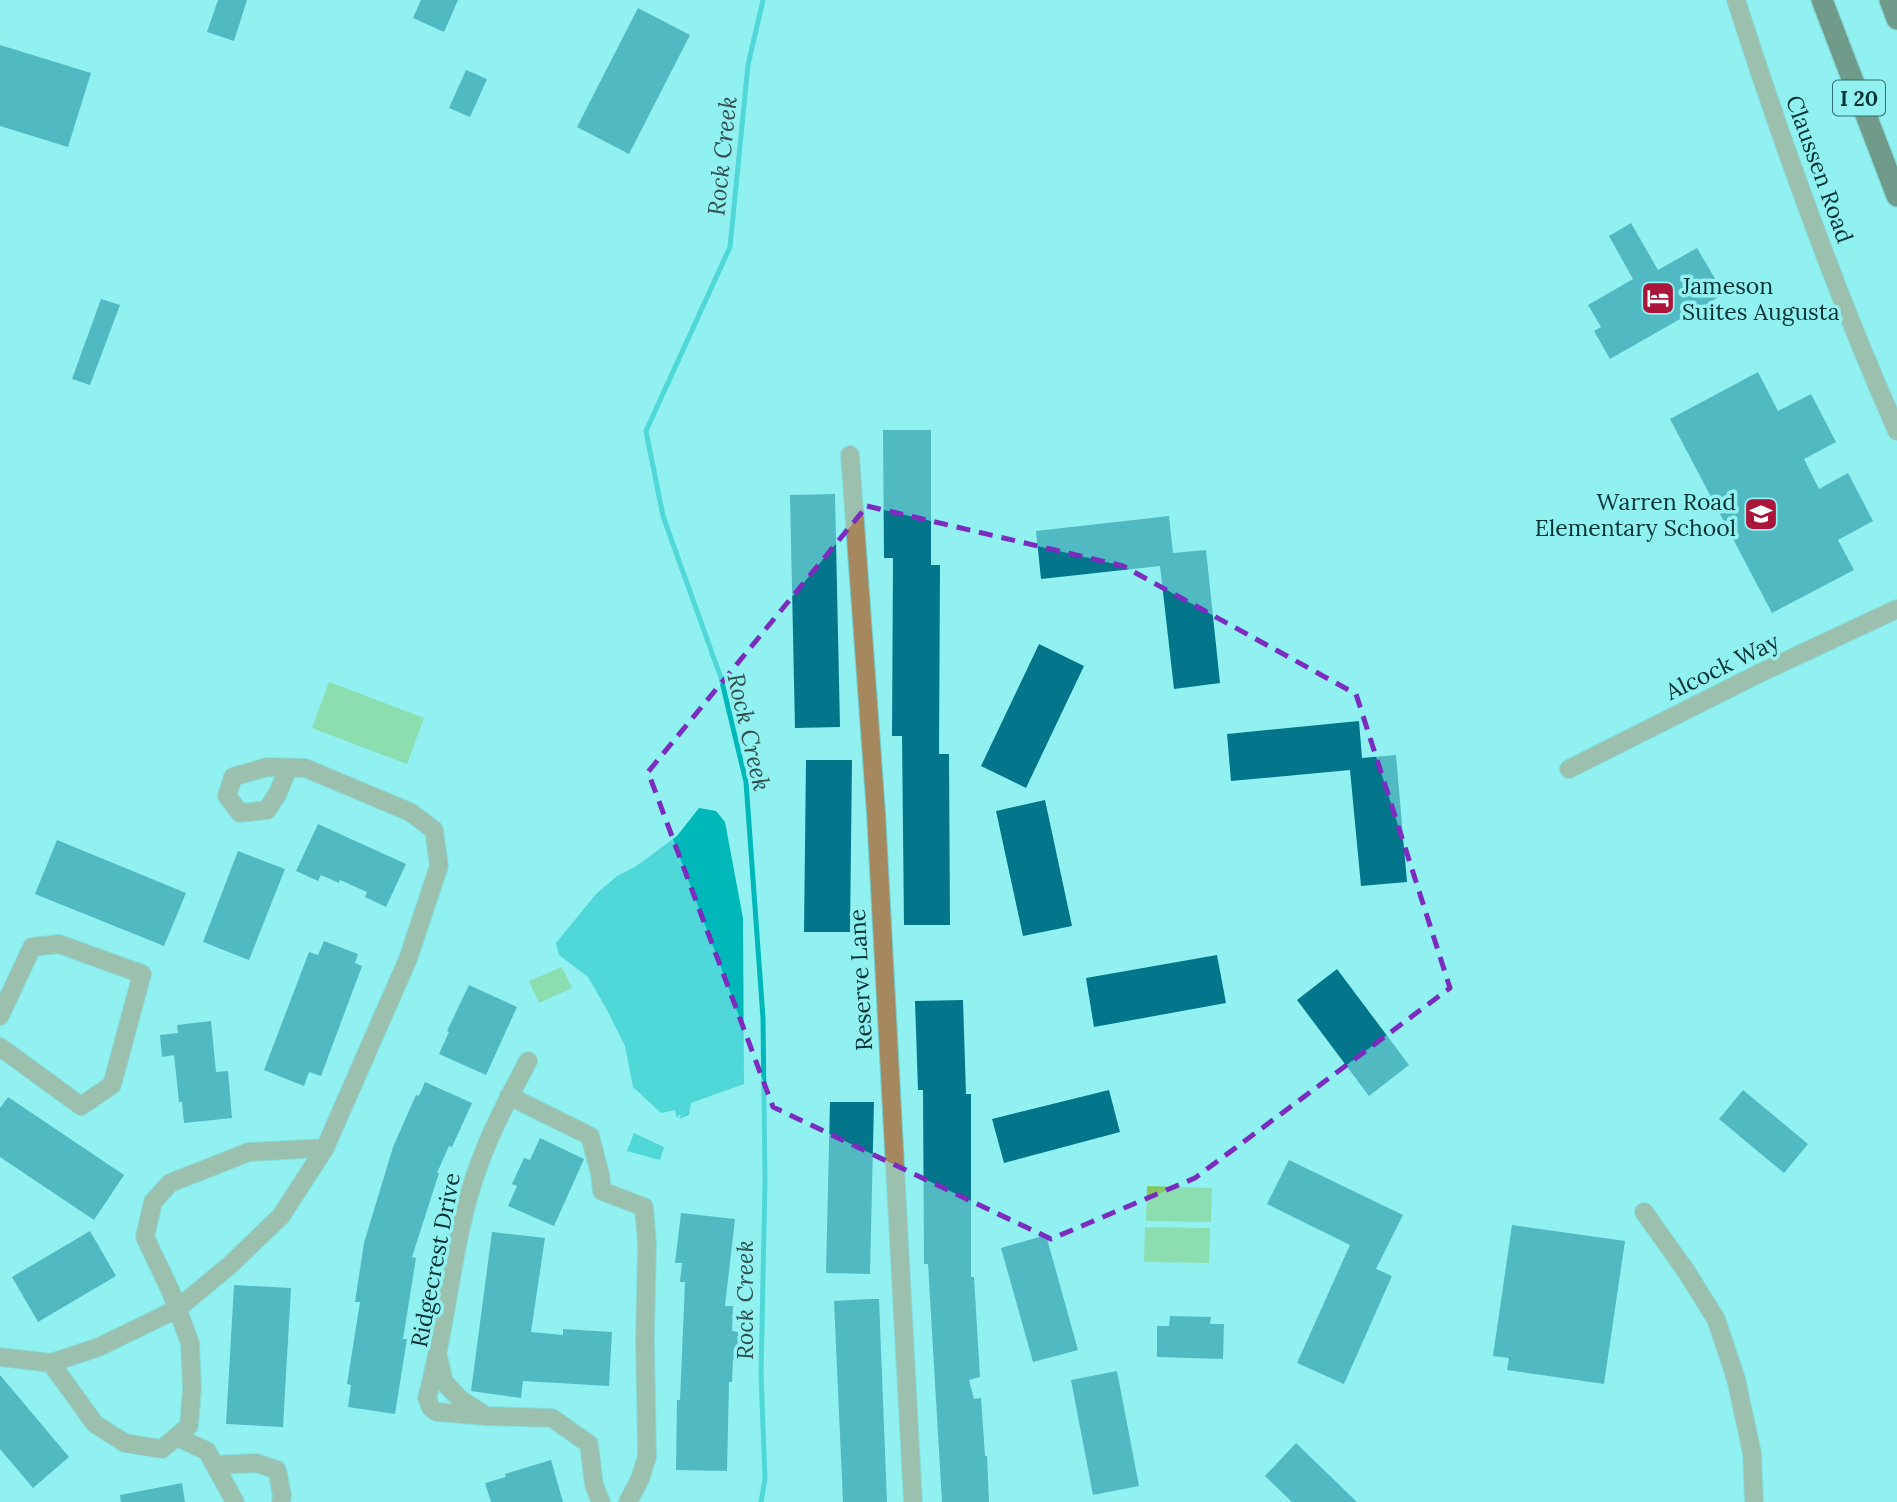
<svg xmlns="http://www.w3.org/2000/svg" width="1897" height="1502" font-family="Lora,serif">
  <style>
    .green { fill: #85c661 }
    .water { fill: #00b8b9 }
    .lines { fill: none; stroke-linecap: round; stroke-linejoin: round }
    .stream { stroke: #00b8b9; stroke-width: 5 }
    .building { fill: #04768b }
    .minor-casing { stroke: #75cbcb; stroke-width: 20 }
    .highway-casing { stroke: #75cbcb; stroke-width: 24 }
    .minor { stroke: #a6885e; stroke-width: 18 }
    .highway { stroke: #48310c; stroke-width: 21 }
    .marked { fill: none; stroke: #7b2cbf; stroke-width: 5; stroke-dasharray: 14 9; stroke-linejoin: round }
    .labels { text-anchor: middle; dominant-baseline: central; stroke-width: 7; stroke-linejoin: round; paint-order: stroke }
    .shield { fill: #91f1f1; stroke: #306c6d; stroke-width: 2 }
    .shield-label { font-size: 21px; font-weight: bold; fill: #073334 }
    .street-label { font-size: 23px; fill: #073334; stroke: #91f1f1 }
    .poi-label { font-size: 23px; fill: #073334; stroke: #91f1f1; text-anchor: start }
    .water-label { font-size: 24px; font-style: italic; fill: #325050; stroke: #91f1f1 }
  </style>
  <rect width="100%" height="100%" fill="#91f1f1"/>
  <path class="green" d="M329 682 424 718 407 764 312 728Z
    M562 967 572 988 539 1003 529 981Z
    M1147 1186 1212 1188 1211 1222 1146 1221Z
    M1145 1227 1210 1228 1209 1263 1144 1262Z"/>
  <path class="water" d="M699 808 716 811 725 822 743 918 744 1084 691 1103 689 1115 679 1119 681 1115H679L677 1118 675 1110 661 1113 633 1087 625 1046 607 1010 588 977 559 955 556 943 596 894 617 876 635 867 677 836Z
    M634 1133 664 1147 660 1160 627 1151Z"/>
  <g class="lines">
    <path class="stream" d="M761 1502 765 1479 761 1374 765 1181 763 1018 746 782 721 678 663 516 646 431 730 247 748 65 763 0"/>
  </g>
  <path class="building" d="M218 0H247L234 41 207 32Z
    M421 0H458L444 32 413 18Z
    M638 8 690 35 629 154 577 127Z
    M0 45 91 73 68 147 0 126Z
    M466 70 487 79 470 117 449 108Z
    M1631 223 1658 270 1697 248 1724 294 1610 359 1594 331 1601 327 1588 305 1633 279 1609 236Z
    M101 299 120 305 90 385 72 379Z
    M1758 372 1778 411 1811 394 1836 442 1804 459 1819 489 1848 473 1873 521 1838 540 1854 570 1772 613 1670 419Z
    M883 430H931V565H940L939 754H949L950 925H904L902 736H892L893 558H884Z
    M835 494 840 727 795 728 790 495Z
    M1169 516 1173 553 1206 550 1220 683 1174 689 1160 566 1041 579 1036 531Z
    M1039 644 1084 666 1026 788 981 766Z
    M1359 721 1362 758 1396 755 1407 882 1361 886 1350 770 1231 781 1227 734Z
    M806 760H852L850 932H804Z
    M1045 800 1072 926 1023 936 996 811Z
    M318 824 406 864 386 907 365 897 367 892 340 880 339 883 321 875 318 881 296 871Z
    M57 840 186 893 164 946 35 894Z
    M238 851 285 869 249 960 203 942Z
    M324 941 358 954 355 963 362 966 321 1076 309 1072 304 1086 264 1070 309 952 318 955Z
    M1217 955 1226 1003 1094 1027 1086 978Z
    M1337 969 1409 1065 1369 1096 1297 1000Z
    M469 985 517 1007 486 1075 439 1054 449 1032 447 1031Z
    M963 1000 966 1094H971V1277H974L980 1377 969 1380 974 1399 981 1398 985 1456H987L989 1502H942L928 1264H924L923 1090H918L915 1001Z
    M211 1021 216 1072 228 1071 232 1118 184 1123 182 1102H179L174 1055 162 1057 160 1035 178 1033 177 1025Z
    M425 1082 472 1103 452 1147 449 1146 437 1173H439L412 1257 416 1258 403 1339H407L395 1414 348 1407 351 1385 347 1384 360 1302H355L364 1243 393 1147 416 1095 419 1096Z
    M1109 1090 1120 1132 1004 1163 992 1119Z
    M1743 1090 1808 1144 1784 1173 1719 1119Z
    M8 1097 124 1175 94 1220 0 1157V1108Z
    M830 1102H874L870 1274 826 1273Z
    M540 1138 584 1159 554 1226 508 1206 517 1186 512 1184 524 1158 530 1160Z
    M1289 1160 1403 1215 1376 1269 1392 1276 1344 1384 1297 1363 1350 1245 1267 1204Z
    M681 1213 735 1219 725 1306H733L732 1331 738 1332 737 1360H733L732 1382H729L727 1471 676 1470 677 1400H680L685 1282H680L682 1263H675Z
    M1512 1225 1625 1241 1604 1384 1507 1370 1509 1358 1493 1356Z
    M90 1231 116 1276 38 1322 12 1277Z
    M492 1232 545 1238 531 1332 563 1335V1329L612 1332 609 1386 523 1381 521 1398 471 1391Z
    M1046 1235 1078 1350 1033 1362 1001 1248Z
    M234 1285 291 1288 283 1427 226 1424Z
    M869 1299H879L887 1502H843L834 1301Z
    M1170 1316 1211 1317 1210 1324H1224L1223 1359 1157 1357V1326H1169Z
    M1117 1371 1139 1486 1093 1495 1071 1380Z
    M0 1375 69 1457 33 1488 0 1449Z
    M1296 1443 1357 1502H1292L1265 1476Z
    M551 1460 563 1502H491L485 1483 506 1477 505 1474Z
    M182 1483 185 1502H121L120 1495Z"/>
  <g class="lines">
    <g class="minor-casing">
      <path id="minor" d="M1736 0C1783 146 1835 291 1897 431
        M850 455 876 813 913 1502
        M1569 769 1760 673 1897 609
        M0 1016 32 947 59 944 142 974 112 1085 81 1106 0 1047
        M528 1061C510 1095 491 1131 478 1167 451 1242 448 1323 427 1398L431 1408 437 1412 486 1416 552 1418 589 1444 594 1485 601 1502
        M509 1096 590 1136 600 1174 602 1191 644 1207 647 1244 645 1339 647 1457 640 1479 628 1502
        M1644 1212 1686 1271 1716 1319 1736 1379 1752 1453 1754 1502
        M0 1357 51 1363 99 1347 177 1309 230 1265 281 1216 325 1148 408 959 439 866 434 830 410 812 305 768 267 767 233 777 227 796 240 813 267 810 278 793 288 768
        M439 1360 444 1382 460 1399 483 1414
        M51 1363 95 1424 125 1443 162 1449 189 1426 192 1389 190 1343 171 1292 145 1237 153 1202 170 1183 249 1152 325 1148
        M177 1437 207 1451 235 1502
        M215 1465 256 1463 277 1470 282 1495 281 1502"/>
    </g>
    <g class="highway-casing">
      <path id="highway" d="M1822 0 1897 196
        M1890 0 1897 19"/>
    </g>
    <use href="#minor" class="minor"/>
    <use href="#highway" class="highway"/>
  </g>
  <path d="M0 0H1897V1502H0ZM867 506 1123 566 1356 694 1450 988 1195 1178 1051 1239 773 1107 648 772Z" fill="#91f1f1" fill-opacity=".55" fill-rule="evenodd"/>
  <path class="marked" d="M867 506 1123 566 1356 694 1450 988 1195 1178 1051 1239 773 1107 648 772Z"/>
  <defs>
    <g id="hotel-square" transform="scale(1.75)"><rect x="-9" y="-9" width="18" height="18" rx="4" fill="#ab1539" stroke="#91f1f1"/><path d="M-6-4.5h1.5V1H6V5H4.5V3h-9V5H-6ZM-4 0a1.8 1.8 0 1 1 3.6 0ZM.5 0V-2.5h3Q6-2.5 6 0Z" fill="#fff"/></g>
    <g id="school-square" transform="scale(1.75)"><rect x="-9" y="-9" width="18" height="18" rx="4" fill="#ab1539" stroke="#91f1f1"/><path d="M0-5L7-2L0 1L-7-2ZM-4 1L0 2.5L4 1V4Q0 6-4 4Z" fill="#fff"/></g>
  </defs>
  <g fill-rule="evenodd">
    <use href="#hotel-square" x="1658" y="298"/>
    <use href="#school-square" x="1761" y="514"/>
  </g>
  <g class="labels">
    <rect class="shield" x="1833" y="80.5" width="52" height="35" rx="5"/>
    <g class="shield-label">
      <text x="1859" y="98">I 20</text>
    </g>
    <g class="street-label">
      <text transform="translate(1820 169) rotate(70)">Claussen Road</text>
      <text transform="translate(1722 666) rotate(-26)">Alcock Way</text>
      <text transform="translate(860 980) rotate(-93)">Reserve Lane</text>
      <text transform="translate(435 1260) rotate(-79)">Ridgecrest Drive</text>
    </g>
    <g class="poi-label">
      <text x="1682" y="285">Jameson<tspan x="1682" dy="26">Suites Augusta</tspan></text>
      <text x="1736" y="501" text-anchor="end">Warren Road<tspan x="1736" dy="26">Elementary School</tspan></text>
    </g>
    <g class="water-label">
      <text transform="translate(722 156) rotate(-84)">Rock Creek</text>
      <text transform="translate(749 732) rotate(77)">Rock Creek</text>
      <text transform="translate(744 1300) rotate(-90)">Rock Creek</text>
    </g>
  </g>
</svg>
